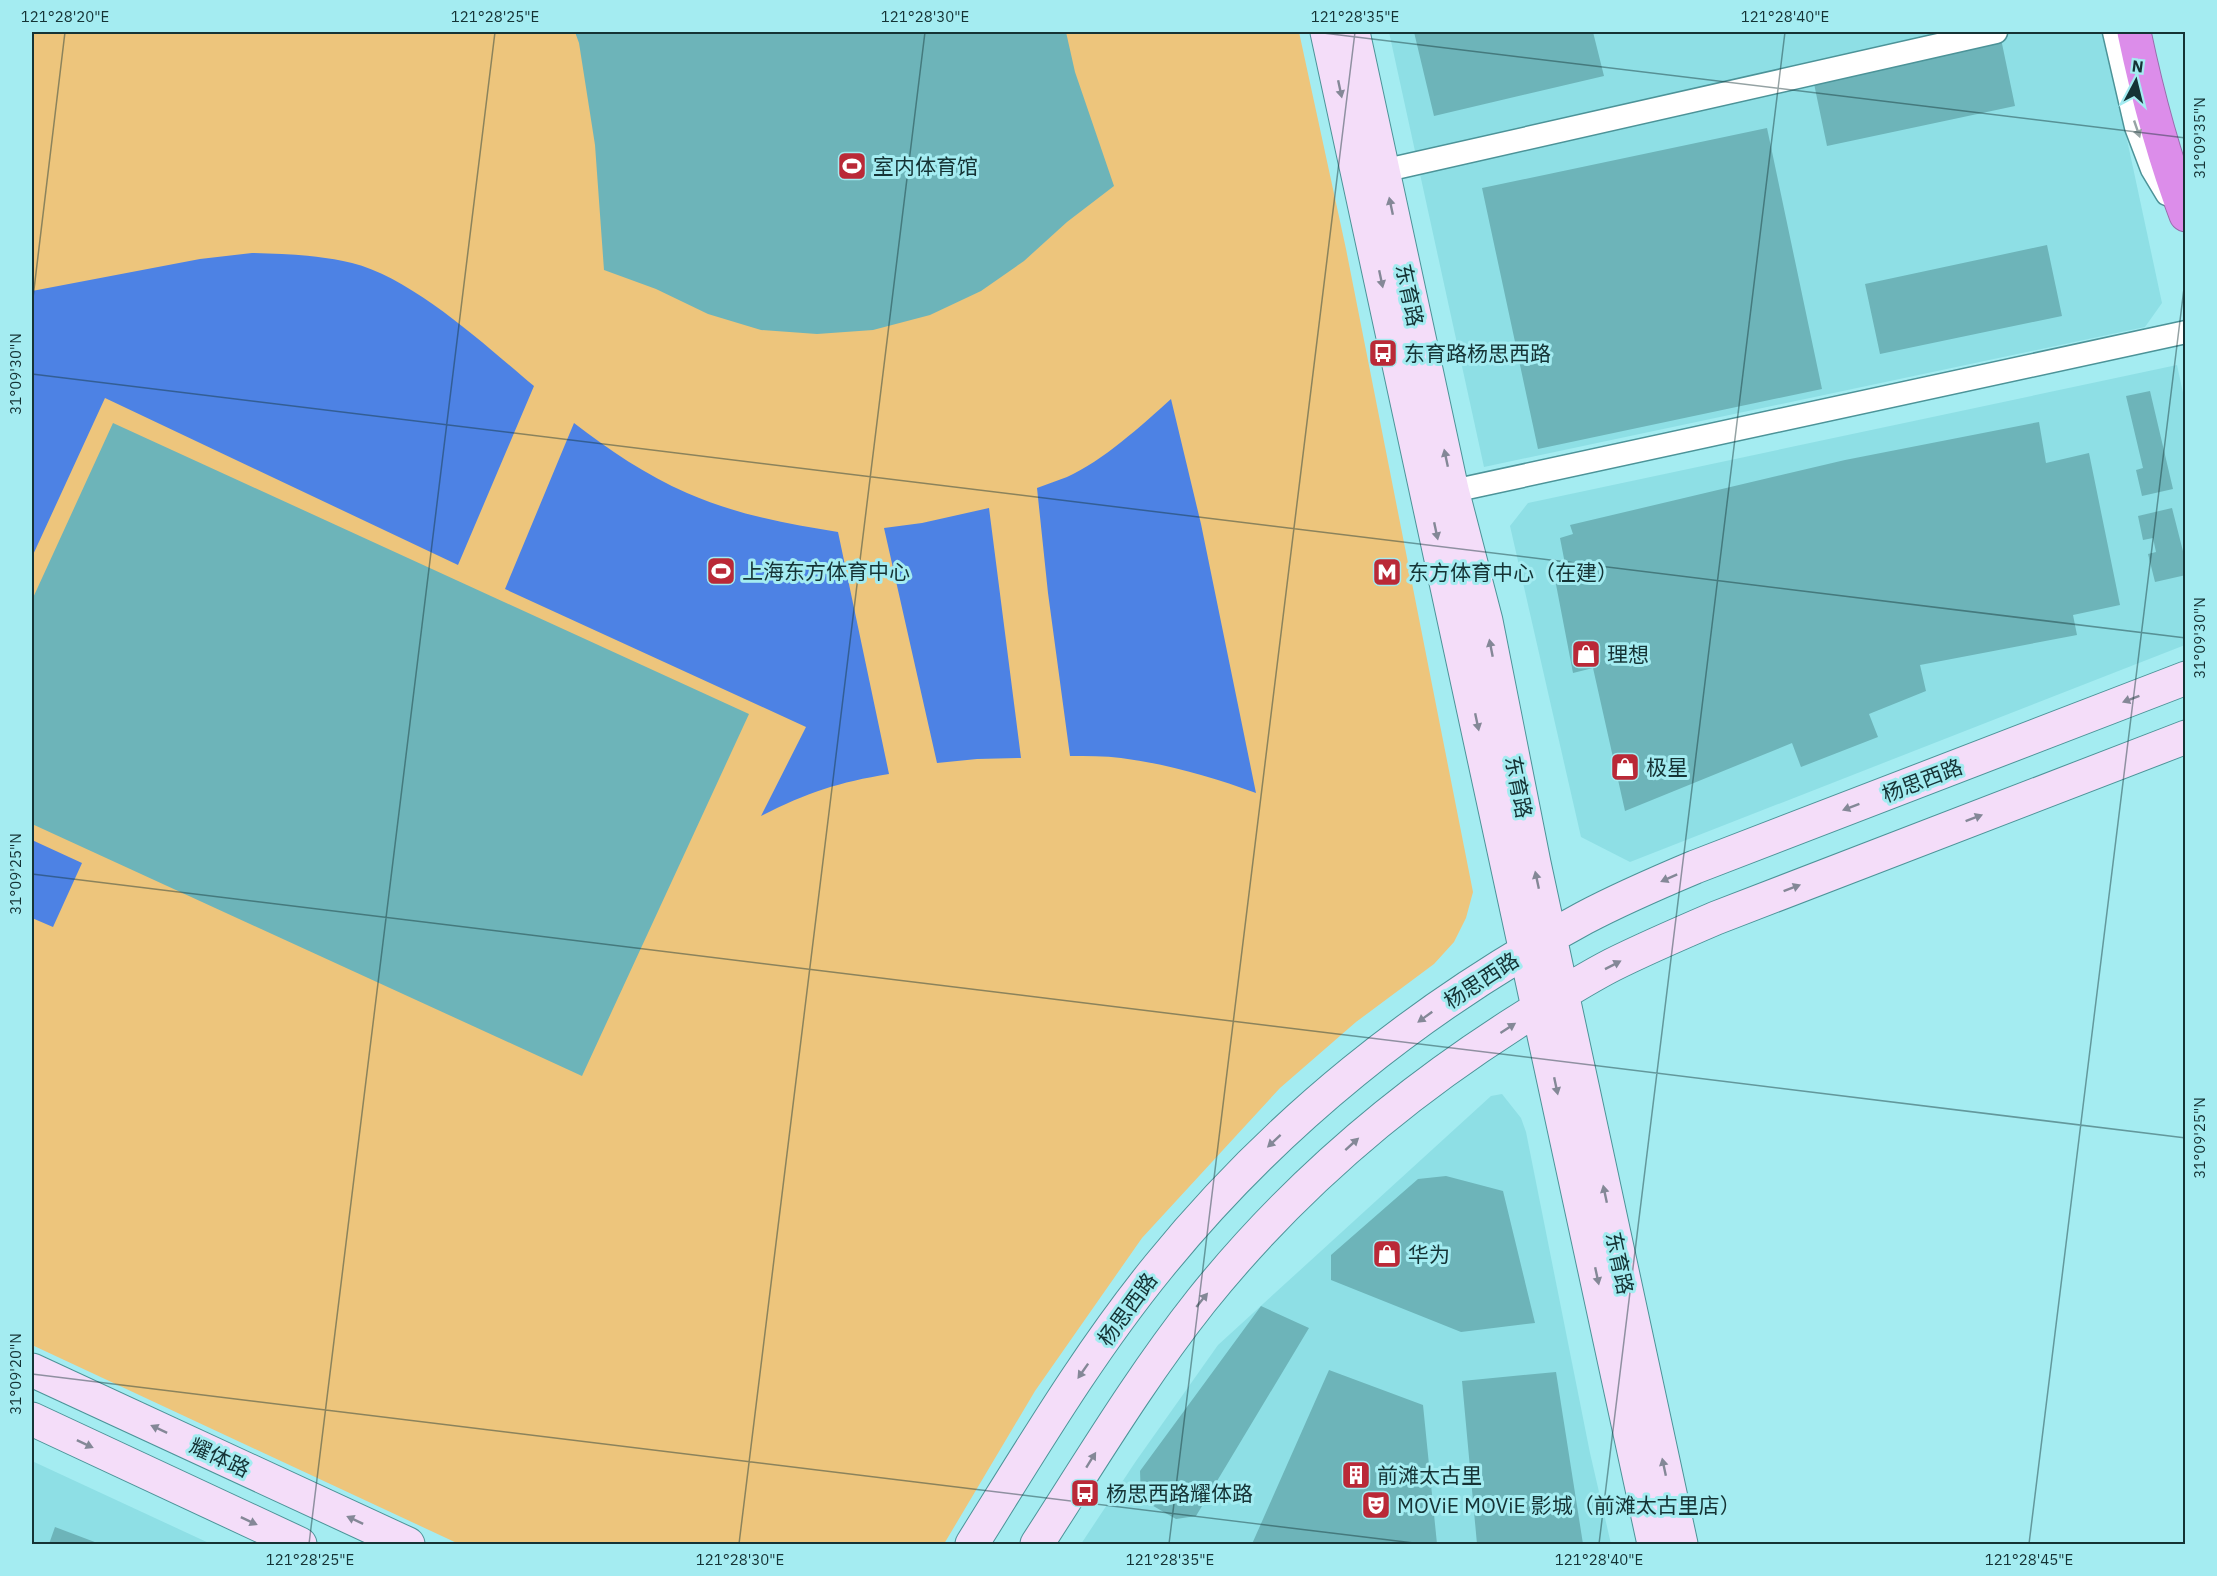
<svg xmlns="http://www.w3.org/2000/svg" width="2217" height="1576" font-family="'IBM Plex Sans','Noto Sans SC',sans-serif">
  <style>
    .built { fill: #8edfe5 }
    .green { fill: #edc57c }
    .water { fill: #4d82e4 }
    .building { fill: #6db4b9 }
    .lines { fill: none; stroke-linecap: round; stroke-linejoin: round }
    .street-casing { stroke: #4c9398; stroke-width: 25 }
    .secondary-casing { stroke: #4c9398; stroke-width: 35 }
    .highway-casing { stroke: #966eab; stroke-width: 35 }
    .street { stroke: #fff; stroke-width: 22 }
    .secondary { stroke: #f4ddf9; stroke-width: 33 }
    .highway { stroke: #dc8dea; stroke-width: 33 }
    .oneway { fill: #848897 }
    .oneway2 { fill: #96a3a4 }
    .ticks { fill: none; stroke: #153335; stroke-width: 1.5; stroke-opacity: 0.45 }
    .labels { text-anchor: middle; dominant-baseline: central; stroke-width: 6; stroke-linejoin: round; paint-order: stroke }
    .poi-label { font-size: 21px; fill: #153335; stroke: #a4ecf1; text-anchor: start }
    .street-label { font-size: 21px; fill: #153335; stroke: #a4ecf1 }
    .neatline { fill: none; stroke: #153335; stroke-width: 2 }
    .ticks-label { font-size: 15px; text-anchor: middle; fill: #153335 }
  </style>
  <rect width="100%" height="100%" fill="#a4ecf1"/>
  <path class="built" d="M1389 32H2104L2162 303 2145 327 1484 467Z
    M2177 365 2185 402V645L1630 862 1581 837 1510 526 1528 503Z
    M1502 1094 1521 1118 1526 1132 1590 1453 1611 1544H1081L1136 1461 1218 1345 1491 1096Z
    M32 1461 211 1544H32Z"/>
  <path class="green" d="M32 32H1299L1346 249 1473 892 1466 918 1454 942 1434 964 1356 1022 1280 1088 1142 1238 1035 1391 944 1544H459L32 1345Z"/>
  <path class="water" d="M252 253C286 254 319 255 352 263 413 278 486 346 534 386L458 565 105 398 32 557V291L200 259Z
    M1171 399 1201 524 1256 793C1212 777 1168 764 1121 758 1105 756 1087 756 1070 756L1048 593 1037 488C1047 484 1057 481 1067 477 1103 461 1142 425 1171 399Z
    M574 423C609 450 646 475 687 493 735 514 786 524 838 532L889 774C839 782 806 793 761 816L806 727 505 589Z
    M989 508 1021 758 977 759 937 763 884 528 922 523Z
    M32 840 82 863 53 927 32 918Z"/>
  <path class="building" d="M575 32H1066L1075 72 1114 186 1067 222 1024 261 981 291 930 315 873 330 817 334 761 330 708 314 656 289 604 270 595 145 579 43Z
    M1414 32H1593L1604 76 1434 116Z
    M2000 34 2015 106 1827 146 1812 74Z
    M1767 128 1822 389 1538 449 1482 188Z
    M2047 245 2062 316 1880 354 1865 284Z
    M2150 391 2173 489 2142 496 2136 470 2143 468 2126 396Z
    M2039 422 2046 463 2089 453 2120 605 2073 615 2077 635 1920 665 1926 691 1869 714 1878 737 1801 767 1792 743 1625 811 1593 668 1573 673 1554 574 1566 569 1560 538 1573 534 1570 525 1845 460Z
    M113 423 749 714 582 1076 32 824V600Z
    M2172 508 2186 563V575L2155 582 2148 554 2156 552 2153 538 2143 540 2138 516Z
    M1446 1176 1503 1191 1535 1323 1461 1332 1331 1280V1255L1418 1179Z
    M1261 1306 1309 1328 1196 1516 1176 1519 1141 1499 1140 1471Z
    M1329 1370 1423 1405 1437 1544H1252Z
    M1556 1372 1583 1544H1477L1462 1381Z
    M55 1527 100 1544H49Z"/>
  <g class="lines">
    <g class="street-casing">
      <path id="street" d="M2114 32 2136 127 2152 169 2167 194
        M1369 174 1996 32
        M1439 494 2186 332"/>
    </g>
    <g class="secondary-casing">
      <path id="secondary" d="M1327 32 1654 1544
        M1353 32 1452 490 1486 621 1534 863 1681 1544
        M32 1370 408 1544
        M32 1419 300 1544
        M972 1544C1031 1450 1088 1353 1159 1266 1275 1123 1421 1006 1584 918 1620 899 1657 883 1695 867L2186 678
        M1037 1544C1090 1462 1140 1378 1201 1301 1289 1191 1396 1099 1515 1023 1547 1003 1579 982 1612 965 1646 948 1681 933 1716 918L2186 737"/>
    </g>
    <g class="highway-casing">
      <path id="highway" d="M2134 32C2147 94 2163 155 2186 215"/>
    </g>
    <use href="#street" class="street"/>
    <use href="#secondary" class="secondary"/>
    <use href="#highway" class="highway"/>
  </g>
  <defs><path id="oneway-solid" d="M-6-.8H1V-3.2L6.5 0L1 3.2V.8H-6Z" transform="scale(1.5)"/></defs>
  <g class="oneway">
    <use href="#oneway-solid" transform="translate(1340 89) rotate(78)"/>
    <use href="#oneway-solid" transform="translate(1391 206) rotate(-102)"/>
    <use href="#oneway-solid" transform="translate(1381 279) rotate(78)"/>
    <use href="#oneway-solid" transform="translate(1446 458) rotate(-102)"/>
    <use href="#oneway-solid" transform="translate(1436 531) rotate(78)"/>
    <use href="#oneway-solid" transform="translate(1491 648) rotate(-101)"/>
    <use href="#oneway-solid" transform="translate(2131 699) rotate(159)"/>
    <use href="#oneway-solid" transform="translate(1477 722) rotate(78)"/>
    <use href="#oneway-solid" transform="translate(1851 807) rotate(159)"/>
    <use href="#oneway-solid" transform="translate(1974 818) rotate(-21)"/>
    <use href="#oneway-solid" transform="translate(1669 878) rotate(156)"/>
    <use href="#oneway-solid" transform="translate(1537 880) rotate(-102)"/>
    <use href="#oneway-solid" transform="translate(1792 888) rotate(-21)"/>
    <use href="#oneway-solid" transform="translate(1613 965) rotate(-27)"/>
    <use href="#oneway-solid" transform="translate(1425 1017) rotate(144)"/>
    <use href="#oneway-solid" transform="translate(1508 1028) rotate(-33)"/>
    <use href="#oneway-solid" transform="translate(1556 1086) rotate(78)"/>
    <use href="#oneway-solid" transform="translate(1274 1141) rotate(137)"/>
    <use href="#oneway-solid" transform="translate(1352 1144) rotate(-42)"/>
    <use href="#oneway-solid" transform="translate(1605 1194) rotate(-102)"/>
    <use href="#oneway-solid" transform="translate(1597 1276) rotate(78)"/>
    <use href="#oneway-solid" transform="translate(1202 1300) rotate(-51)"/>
    <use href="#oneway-solid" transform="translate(1083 1371) rotate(125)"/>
    <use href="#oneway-solid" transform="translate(159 1429) rotate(-155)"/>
    <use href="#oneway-solid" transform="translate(85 1444) rotate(25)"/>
    <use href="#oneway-solid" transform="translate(1091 1460) rotate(-58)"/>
    <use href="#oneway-solid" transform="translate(1664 1467) rotate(-102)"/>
    <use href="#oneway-solid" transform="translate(355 1520) rotate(-155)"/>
    <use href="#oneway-solid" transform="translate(249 1521) rotate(25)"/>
  </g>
  <use class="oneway2" href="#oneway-solid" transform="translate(2137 129) rotate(71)"/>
  <path class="ticks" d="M1315 32 2186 138M32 306 65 32M32 374 2186 638M32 874 2186 1138M32 1374 1422 1544M309 1544 495 32M739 1544 925 32M1169 1544 1355 32M1599 1544 1785 32M2029 1544 2186 272"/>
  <defs>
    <g id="stadium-square" transform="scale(1.5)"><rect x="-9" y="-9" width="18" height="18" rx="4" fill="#ba2937" stroke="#a4ecf1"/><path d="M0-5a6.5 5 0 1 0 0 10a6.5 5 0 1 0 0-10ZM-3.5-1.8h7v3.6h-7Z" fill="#fff"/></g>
    <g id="bus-square" transform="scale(1.5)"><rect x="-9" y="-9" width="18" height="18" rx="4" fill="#ba2937" stroke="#a4ecf1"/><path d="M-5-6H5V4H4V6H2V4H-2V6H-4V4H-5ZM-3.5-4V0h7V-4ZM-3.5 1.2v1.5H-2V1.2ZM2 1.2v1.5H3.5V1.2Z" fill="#fff"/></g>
    <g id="metro-square" transform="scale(1.5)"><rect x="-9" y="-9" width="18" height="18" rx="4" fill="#ba2937" stroke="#a4ecf1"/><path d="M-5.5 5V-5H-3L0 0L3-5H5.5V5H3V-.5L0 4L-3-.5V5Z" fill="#fff"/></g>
    <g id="shop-square" transform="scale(1.5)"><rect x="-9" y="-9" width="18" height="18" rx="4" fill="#ba2937" stroke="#a4ecf1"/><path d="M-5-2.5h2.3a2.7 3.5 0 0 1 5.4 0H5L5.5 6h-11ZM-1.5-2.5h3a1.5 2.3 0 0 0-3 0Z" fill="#fff"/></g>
    <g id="building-square" transform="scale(1.5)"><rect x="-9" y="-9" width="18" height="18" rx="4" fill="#ba2937" stroke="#a4ecf1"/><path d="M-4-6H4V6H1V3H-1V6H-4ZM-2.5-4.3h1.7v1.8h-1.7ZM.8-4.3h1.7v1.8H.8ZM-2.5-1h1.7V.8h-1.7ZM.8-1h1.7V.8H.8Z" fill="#fff"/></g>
    <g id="theatre-square" transform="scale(1.5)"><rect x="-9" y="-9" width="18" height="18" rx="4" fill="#ba2937" stroke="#a4ecf1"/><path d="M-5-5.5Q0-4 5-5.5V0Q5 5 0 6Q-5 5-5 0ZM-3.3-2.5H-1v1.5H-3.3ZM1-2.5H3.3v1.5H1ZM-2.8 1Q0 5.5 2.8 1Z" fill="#fff"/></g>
  </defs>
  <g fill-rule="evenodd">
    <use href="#stadium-square" x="852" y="166"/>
    <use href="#bus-square" x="1383" y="353"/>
    <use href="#stadium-square" x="721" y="571"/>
    <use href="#metro-square" x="1387" y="572"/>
    <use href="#shop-square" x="1586" y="654"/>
    <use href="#shop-square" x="1625" y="767"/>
    <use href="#shop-square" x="1387" y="1254"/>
    <use href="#building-square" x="1356" y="1475"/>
    <use href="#bus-square" x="1085" y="1493"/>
    <use href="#theatre-square" x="1376" y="1505"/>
  </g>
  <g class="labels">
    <g class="poi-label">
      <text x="873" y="166">室内体育馆</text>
      <text x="1404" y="353">东育路杨思西路</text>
      <text x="742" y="571">上海东方体育中心</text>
      <text x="1408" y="572">东方体育中心（在建）</text>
      <text x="1607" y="654">理想</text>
      <text x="1646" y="767">极星</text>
      <text x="1408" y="1254">华为</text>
      <text x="1377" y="1475">前滩太古里</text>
      <text x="1106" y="1493">杨思西路耀体路</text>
      <text x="1397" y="1505">MOViE MOViE 影城（前滩太古里店）</text>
    </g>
    <g class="street-label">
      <text transform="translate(1410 295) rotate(78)">东育路</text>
      <text transform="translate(1922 780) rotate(-21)">杨思西路</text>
      <text transform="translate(1519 787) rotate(79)">东育路</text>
      <text transform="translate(1481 980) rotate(-33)">杨思西路</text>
      <text transform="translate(1620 1263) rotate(78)">东育路</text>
      <text transform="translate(1127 1309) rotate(-54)">杨思西路</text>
      <text transform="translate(220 1457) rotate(25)">耀体路</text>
    </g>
  </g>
  <rect width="2217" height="1576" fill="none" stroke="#a4ecf1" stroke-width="66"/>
  <g transform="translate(2136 81) rotate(7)" stroke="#a4ecf1" stroke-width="4.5" paint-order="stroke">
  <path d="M0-4.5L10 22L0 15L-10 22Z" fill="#153335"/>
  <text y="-9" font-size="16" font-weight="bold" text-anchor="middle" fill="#153335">N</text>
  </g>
  <rect x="33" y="33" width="2151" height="1510" class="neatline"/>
  <g class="ticks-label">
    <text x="65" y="22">121°28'20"E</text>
    <text x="495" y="22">121°28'25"E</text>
    <text x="925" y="22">121°28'30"E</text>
    <text x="1355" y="22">121°28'35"E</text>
    <text x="1785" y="22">121°28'40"E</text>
    <text transform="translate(2200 138) rotate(-90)" y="5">31°09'35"N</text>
    <text transform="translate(16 374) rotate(-90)" y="5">31°09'30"N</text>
    <text transform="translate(2200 638) rotate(-90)" y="5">31°09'30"N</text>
    <text transform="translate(16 874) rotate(-90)" y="5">31°09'25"N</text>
    <text transform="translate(2200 1138) rotate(-90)" y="5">31°09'25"N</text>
    <text transform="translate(16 1374) rotate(-90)" y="5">31°09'20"N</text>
    <text x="310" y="1565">121°28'25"E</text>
    <text x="740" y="1565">121°28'30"E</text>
    <text x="1170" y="1565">121°28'35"E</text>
    <text x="1599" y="1565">121°28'40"E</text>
    <text x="2029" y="1565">121°28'45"E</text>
  </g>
</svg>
